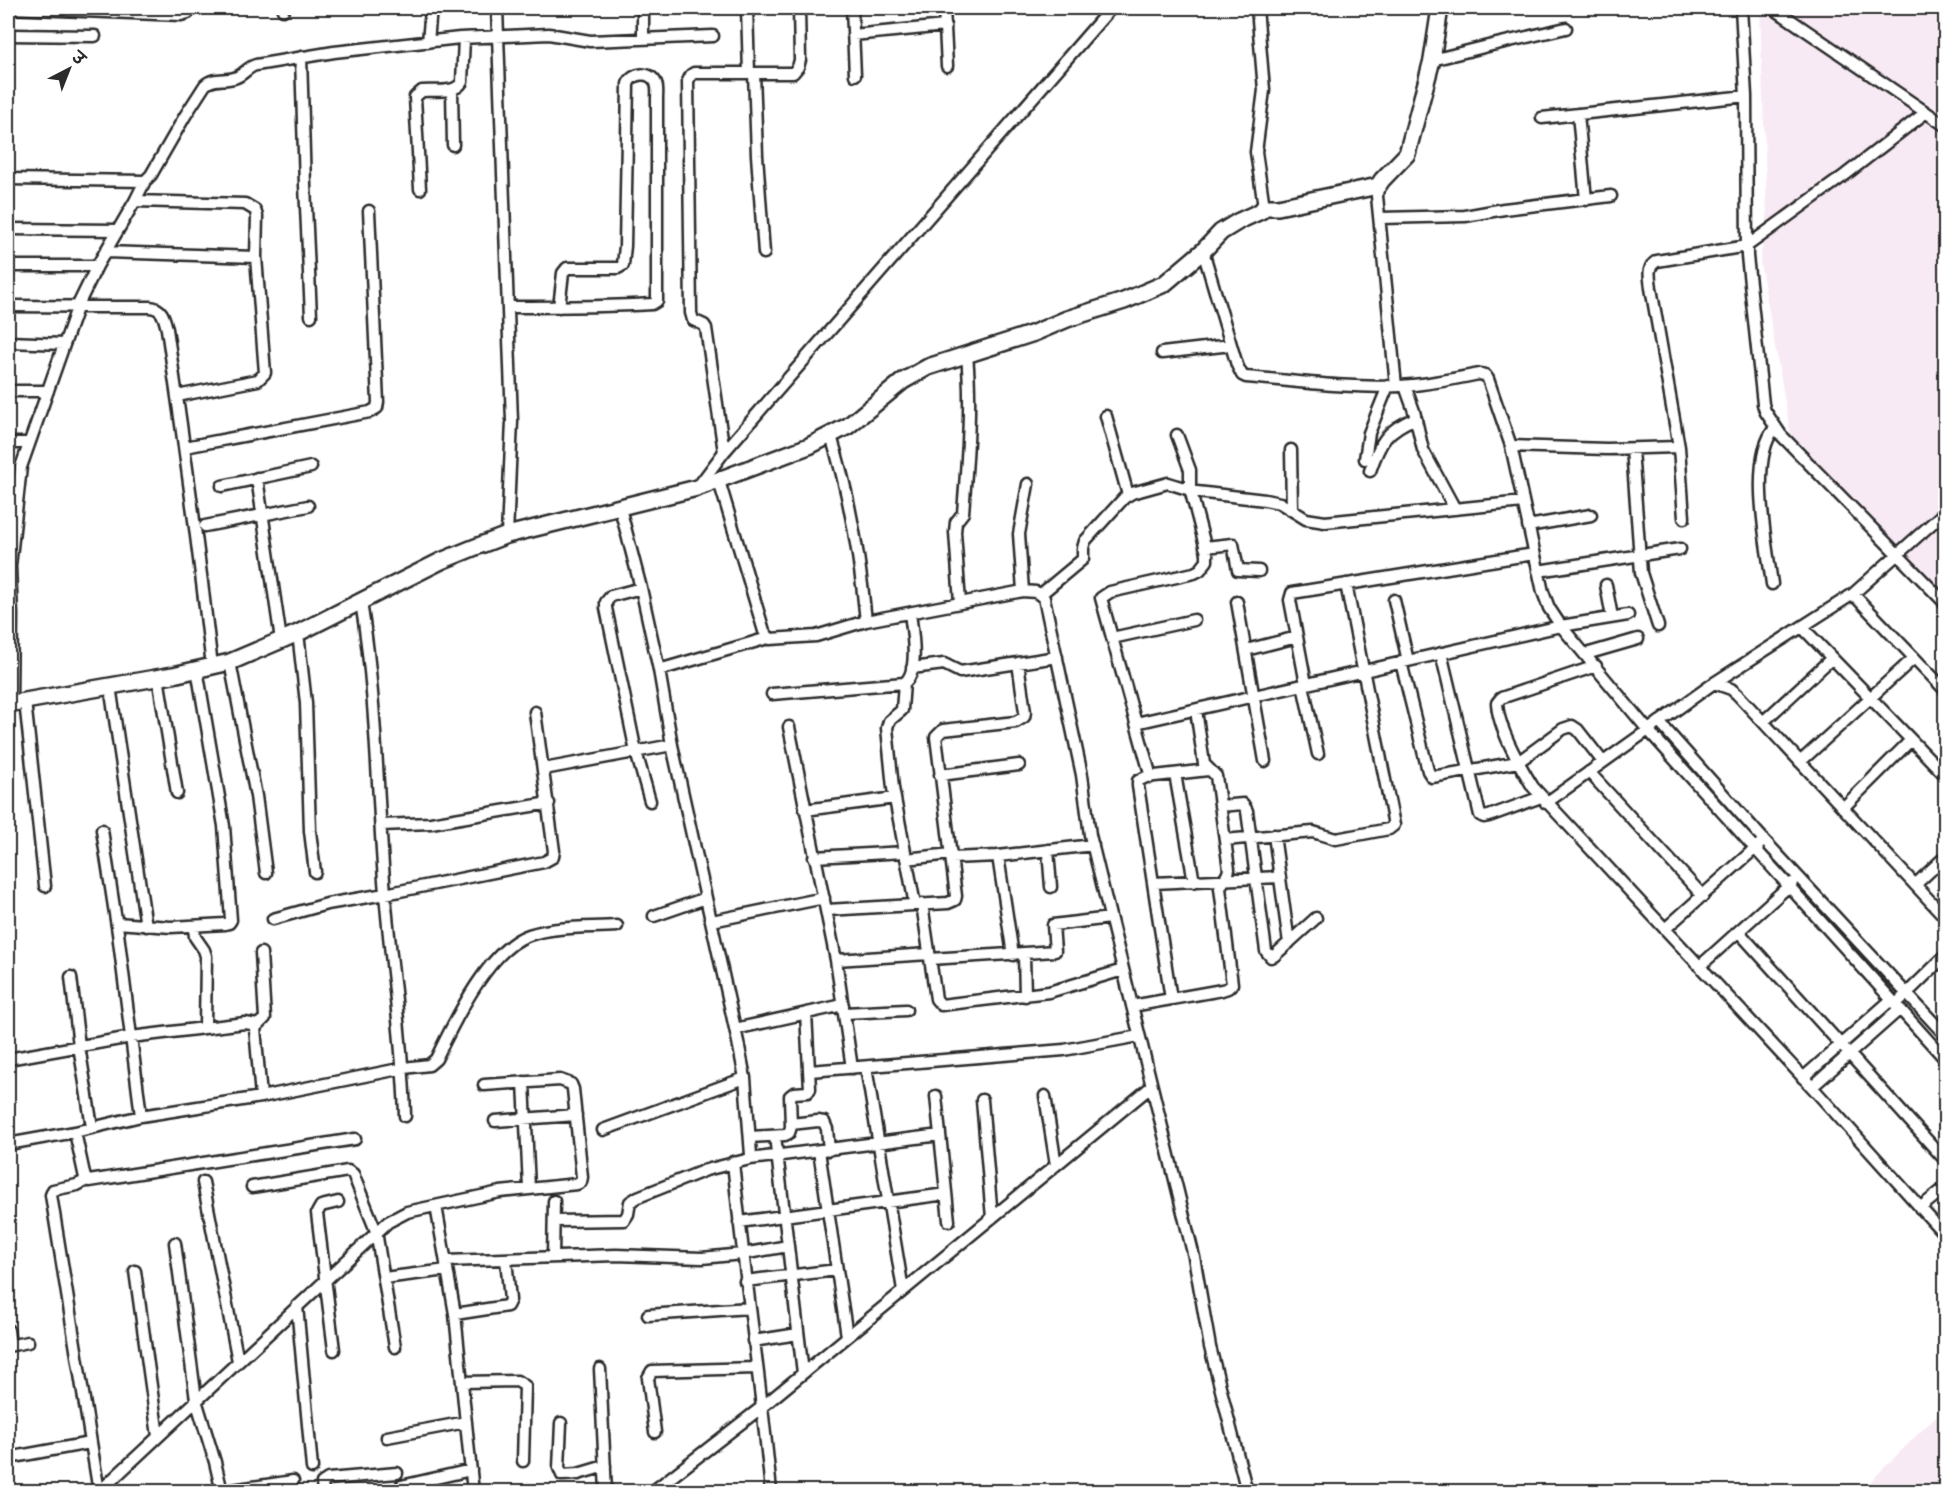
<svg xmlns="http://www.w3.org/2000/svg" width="1953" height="1499" font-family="Delius,'Playpen Sans Deva',sans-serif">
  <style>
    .built { fill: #f8eaf5 }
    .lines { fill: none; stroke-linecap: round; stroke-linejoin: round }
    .street-casing { stroke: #2b2b2b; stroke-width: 15 }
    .secondary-casing { stroke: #2b2b2b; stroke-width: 20 }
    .street { stroke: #fff; stroke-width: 10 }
    .secondary { stroke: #fff; stroke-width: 15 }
  </style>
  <rect width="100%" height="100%" fill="#fff"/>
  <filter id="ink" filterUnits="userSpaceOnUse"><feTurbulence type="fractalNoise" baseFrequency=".0167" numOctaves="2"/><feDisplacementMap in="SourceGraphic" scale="12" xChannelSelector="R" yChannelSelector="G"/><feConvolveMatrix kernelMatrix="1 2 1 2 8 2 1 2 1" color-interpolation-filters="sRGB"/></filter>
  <g filter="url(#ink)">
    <path class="built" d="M1760 8H1945V597L1792 441 1760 262 1767 217Z
      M1945 1407V1491H1861Z"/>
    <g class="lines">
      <g class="street-casing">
        <path id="street" d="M8 8 181 15 188 13 190 8
          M497 8 512 421 507 535
          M643 8V38
          M747 8 749 73
          M852 8 855 75
          M944 8 947 66
          M1257 8 1264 90 1256 152 1264 207
          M1741 8 1746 96 1747 256 1763 404 1765 411 1781 435 1946 604
          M1773 8 1946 126
          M283 10 285 8
          M8 35 95 36
          M853 35 945 26
          M428 42 431 8
          M301 57 305 185 311 316
          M1432 60 1492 45 1566 28
          M754 73 757 155 764 253
          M452 90 453 145
          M1578 114 1586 200
          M1542 118 1746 96
          M8 179 145 181 151 175 185 116 205 85C214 77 224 81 234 78 243 76 247 67 256 65L334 52 460 38 549 34 590 41 713 36
          M1378 186 1377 196 1396 386
          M420 189 415 97 422 91C435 90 455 94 462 82L464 38
          M135 201 245 204 255 210 257 216 256 257 265 373 258 380 177 396
          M1380 218 1465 216 1504 209 1611 196
          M8 229 118 230
          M1203 251 1237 365 1242 375 1246 377C1297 381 1349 389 1400 386 1427 385 1453 379 1479 374L1485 375 1488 379 1511 446 1543 592 1549 608 1561 626 1648 730 1946 1060
          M106 252 256 257
          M8 266H97
          M8 306 150 307C163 308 164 318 167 329 184 441 199 553 212 666
          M508 307C556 307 604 307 652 304L657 301V99C657 94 658 88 656 83 650 70 632 73 628 84L625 246 623 265 618 268H567L563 273 559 307
          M8 342 64 344
          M1162 353 1231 345
          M1405 386 1414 411 1423 450 1455 509
          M8 391H48
          M1106 416 1128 495
          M831 436C850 496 860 558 866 621
          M8 443H29
          M1511 446 1607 449 1679 447
          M185 447 370 412 377 408 378 402 369 211
          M1632 449 1641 573 1658 626
          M1291 450 1292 510
          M724 452 706 328 704 325 693 320 691 313 688 81 691 75 694 73H793L798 67 800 60 799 8
          M1365 459 1369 433 1388 386
          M1370 471C1380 442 1386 430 1416 418
          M257 478 281 640
          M719 481 764 631 770 639 816 636 866 621 1023 591 1036 592 1044 598 1082 775 1090 835 1194 1257 1210 1347 1247 1492
          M222 486 311 467
          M697 488 724 452 1111 8
          M1684 518 1679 447 1651 288C1650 277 1646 267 1657 261L1747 246 1845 175 1925 113
          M205 526 308 506
          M1528 526 1591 515
          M1205 547 1233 544 1238 570 1259 571
          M1538 571 1680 549
          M1772 584C1767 545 1748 459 1775 428
          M1606 585 1612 617
          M641 588 611 596 606 602V608L636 752 650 801
          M1023 591 1019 534 1028 484
          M1041 594 1083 559V548L1085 541 1124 498 1132 493 1168 483 1197 492 1265 500 1280 503 1306 519 1325 522 1523 502
          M1853 594 1946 691
          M1394 600 1408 661
          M361 602C377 699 377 796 385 893 391 968 403 1041 405 1116
          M1237 602 1265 761
          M960 603 955 532 956 522 963 513C967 460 972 408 967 355
          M1802 627 1946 776
          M298 633 306 703 310 831 315 872
          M1112 638 1194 620
          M1246 650 1297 637
          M1441 653 1480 815 1484 817 1489 816 1541 797
          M1586 654 1638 639
          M230 662 256 796 266 873
          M1401 662 1428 771 1432 777 1518 762 1563 729 1572 726 1578 730 1603 762
          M1596 666 1501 698 1497 703C1498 728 1520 766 1533 787L1812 1087 1946 1236
          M912 668 944 664 960 672 1057 657
          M659 670 768 638
          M158 677 177 793
          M904 683 902 710 889 721 887 728 893 788 915 905
          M1714 683 1731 689 1737 694 1946 918
          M1306 684 1290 600 1292 593 1534 554
          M1303 685 1318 754
          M110 686 146 926
          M772 694 904 683C920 672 912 630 910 613
          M25 701 45 886
          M11 703 12 615 10 566 21 467 78 305 97 266 135 201 145 181
          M1659 722 1764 840 1946 1036
          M1763 722 1832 658
          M1136 723 1561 626 1628 615
          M789 727 836 960 852 1068
          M1800 762 1914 658
          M544 769 672 745
          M1589 772 1703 896
          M1175 774 1194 882
          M940 775 1019 765
          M1151 777 1101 598 1110 592 1194 573 1200 570 1207 561V553L1190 489V470L1177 435
          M1546 803 1714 683 1853 594 1946 511
          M1220 806 1243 804 1247 811 1266 951 1271 957 1274 956 1316 918
          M1843 808 1911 740
          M805 810 895 798
          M381 825 431 823 549 803
          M102 830 118 933 141 1116
          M1274 835 1289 943
          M1225 840 1313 832 1336 839 1389 829 1394 825 1346 584
          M1048 850 1051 887
          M998 856 1013 955
          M814 857 905 852
          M951 858 998 856 1093 845
          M906 859 951 854
          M1154 883 1280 877
          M1915 885 1946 856
          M922 904 936 999 941 1005 1049 992 1123 970
          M827 910 948 903 955 900 956 896 936 737 943 730 1016 722 1024 717 1025 712 1018 663
          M654 916 706 898
          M273 919 327 904 385 894 544 862 553 857 554 851 535 712
          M712 921 824 898
          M117 923 171 927 225 924 229 923 231 920 224 826 197 669
          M194 927 195 937 204 950 206 956 205 1028
          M1665 929 1760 844
          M1739 932 1946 1161
          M261 953 265 1018 255 1028 261 1097
          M1024 954 1025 996
          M930 959 1055 951 1053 925 1110 918
          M836 960 929 954
          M1700 966 1792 883
          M71 977 79 1046 92 1127
          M1171 999 1138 786V781L1146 777 1208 770
          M1895 1005 1946 955
          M1132 1006 1222 990 1228 988 1232 984 1220 888 1228 873 1229 869 1216 776 1204 764 1196 710
          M844 1013 906 1010
          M735 1029 843 1005
          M8 1059 131 1037 245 1023 258 1025
          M866 1067 903 1290
          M810 1071 1064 1050 1139 1036
          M1803 1078 1891 1000
          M524 1082 529 1188
          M1812 1087 1900 1009
          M936 1096 949 1221
          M1045 1096 1056 1165
          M982 1100 992 1218
          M495 1121 576 1115
          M791 1124 818 1121 824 1122 827 1129 829 1150
          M603 1130 745 1078
          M75 1132 85 1178 89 1181 355 1139
          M775 1136 803 1373
          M750 1137 785 1135 789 1133 791 1127 790 1096 794 1093 808 1092 810 1089 806 1013
          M8 1144 75 1132 141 1116 261 1097 404 1068 429 1065 436 1059C454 1022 489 948 529 935 557 926 588 928 617 926
          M819 1151 847 1336
          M750 1159 940 1135
          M733 1162C744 1272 761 1382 771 1492
          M87 1180 77 1185 53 1190 51 1195 99 1492
          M203 1182 238 1361
          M252 1187 348 1171 353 1174 376 1231 395 1347
          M436 1206 455 1314 473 1492
          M1920 1208 1946 1187
          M554 1221 624 1220 628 1214 630 1202 638 1197 706 1170 750 1159 751 1155 745 1078 738 1042 672 745 659 670 641 588 620 508
          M739 1222 946 1194
          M175 1243 196 1400 215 1462 222 1492
          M553 1257 554 1201
          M446 1261 616 1255 702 1258 742 1254 788 1246
          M135 1271 158 1436
          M384 1278 447 1270
          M745 1281 837 1270
          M297 1306 312 1468
          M455 1314 507 1306 510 1300 506 1259
          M648 1315 749 1308
          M8 1330 10 1345
          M753 1341 798 1334
          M8 1346 28 1342
          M334 1350 317 1213 321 1206 338 1202
          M600 1369 606 1492
          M462 1382 517 1381 525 1386 523 1461
          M561 1423 559 1468 562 1475 578 1474 605 1466
          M655 1432 648 1378 652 1371 756 1368
          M387 1437 466 1422
          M8 1458 90 1443
          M401 1486 471 1470
          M99 1492 388 1222 407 1212 500 1192 577 1184 581 1182 582 1177 573 1089 571 1084 560 1080 484 1085
          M218 1492 293 1481
          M323 1492 322 1483 328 1479 397 1473
          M652 1492 762 1407 1152 1086"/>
      </g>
      <g class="secondary-casing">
        <path id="secondary" d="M8 704 173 675 230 662 298 633 441 561 473 548 507 535 697 488 809 446 848 426 903 381 928 367 1034 333 1067 319 1124 301 1164 284 1203 251 1221 232 1239 221 1261 211 1264 207H1278L1378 186 1382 180 1407 154 1432 60 1440 8"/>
      </g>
      <use href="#street" class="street"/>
      <use href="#secondary" class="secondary"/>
    </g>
  </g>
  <rect width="1953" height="1499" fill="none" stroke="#fff" stroke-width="30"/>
  <rect x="15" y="15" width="1923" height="1469" fill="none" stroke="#2b2b2b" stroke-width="2" filter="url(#ink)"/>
  <g transform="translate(69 69) rotate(42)" stroke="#ffffff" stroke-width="4.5" paint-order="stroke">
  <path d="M0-4.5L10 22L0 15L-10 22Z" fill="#2b2b2b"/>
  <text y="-9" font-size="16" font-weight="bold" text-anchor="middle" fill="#2b2b2b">उ</text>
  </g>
</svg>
